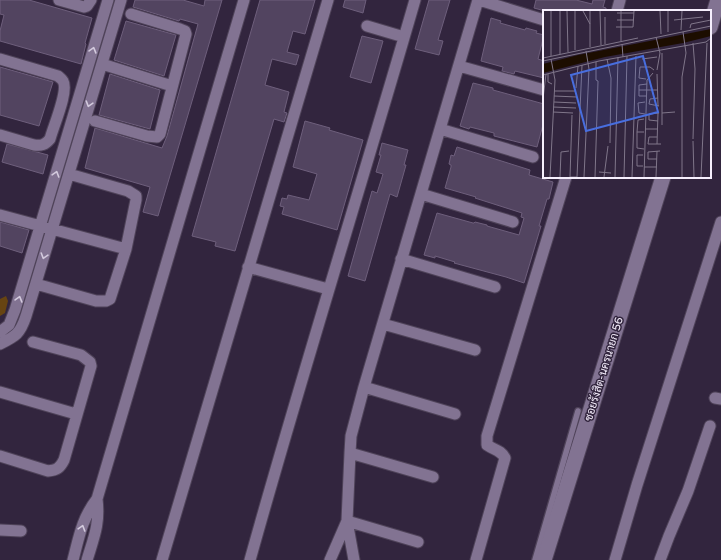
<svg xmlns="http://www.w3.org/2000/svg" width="721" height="560" font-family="'Varela Round',Sarabun,sans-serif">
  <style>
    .green { fill: #674412 }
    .building { fill: #524460; stroke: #6e5f7c }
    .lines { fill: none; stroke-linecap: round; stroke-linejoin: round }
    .lane-casing { stroke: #4f4359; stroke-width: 8 }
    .street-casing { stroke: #4f4359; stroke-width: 13 }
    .secondary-casing { stroke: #4f4359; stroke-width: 17 }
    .lane { stroke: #827392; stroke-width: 5.5 }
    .street { stroke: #827392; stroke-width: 11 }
    .secondary { stroke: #827392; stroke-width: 15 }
    .oneway { stroke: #d3cadd }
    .labels { text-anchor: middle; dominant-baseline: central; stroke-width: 3; stroke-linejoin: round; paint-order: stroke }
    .street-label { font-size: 11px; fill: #f6effd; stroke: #32253e }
    .inset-road { fill: none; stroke: #80768a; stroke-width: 1 }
    .view { fill: #486edf; fill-opacity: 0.15; stroke: #486edf; stroke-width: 2 }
    .inset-edge { fill: none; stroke: #f6effd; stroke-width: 2 }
  </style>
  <rect width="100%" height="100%" fill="#32253e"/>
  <path class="green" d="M6 296 8 301 5 313 0 316V299Z"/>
  <path class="building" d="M0 0H29L92 18 85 43 86 44 81 64 0 41V31L4 15 0 14Z
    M135 0H183L204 6 205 0H222L158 216 143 212 150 187 85 168 95 128 162 148 167 136 198 24 180 19 179 21 133 7Z
    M260 0H315L305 34 293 31 287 52 299 55 296 65 272 59 265 85 289 92 284 112 287 113 284 122 274 119 235 251 215 246 216 242 192 236Z
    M345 0H366L363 13 343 7Z
    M429 0H450L438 40 443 41 439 55 415 49Z
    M536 0H576L592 4 593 0H605L603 7 606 8V11H545L534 8Z
    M491 18 501 21 500 23 525 30 526 28 537 31 536 33 544 35 538 59 544 61V78L515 71 514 74 502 71 503 67 481 61Z
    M126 21 176 35 164 76 114 60Z
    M362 36 383 41 371 83 350 77Z
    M0 67 53 82 39 126 0 115Z
    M110 74 160 90 150 129 99 115Z
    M473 83 493 88V90L544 104V121L537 147 494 136V133L470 127 469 129 460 126Z
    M305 121 330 128 329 130 363 140 337 230 282 214 284 207 280 206 282 198 287 199 288 195 309 200 317 174 293 167Z
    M382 143 408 150 404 165H406L397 197 390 194 365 281 348 276 372 191 377 193 383 174 376 172 381 155H379Z
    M7 144 48 155 43 174 2 162Z
    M457 147 530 170 529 175 553 182 549 199H547L539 226H541L524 283 506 277 454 263 455 262 435 256V258L424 255 437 213 473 223H474L475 222 487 225V226L519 235 524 218 521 217 522 213 475 198 476 197 445 188 451 167V165L449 164 451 155 454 156Z
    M0 222 29 230 22 253 0 246Z"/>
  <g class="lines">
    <g class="lane-casing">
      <path id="lane" d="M535 560 578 411"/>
    </g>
    <g class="street-casing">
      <path id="street" d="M59 0 84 7 87 6 91 0
        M479 0 544 20
        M617 11 620 0
        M367 26 404 37
        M0 59 58 76C59 77 63 80 63 81 69 91 53 127 50 139 45 145 41 146 34 145L0 135
        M102 64 172 86
        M459 66 544 90
        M95 121 147 136 157 137 160 134 186 34 185 31 180 29 131 14
        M440 129 533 157
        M421 194 513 222
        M0 215 126 249
        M401 259 495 287
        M248 267 328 289
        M36 284 96 301H106L110 299 126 249 136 200V196L128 191 69 174
        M383 324 475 350
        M0 332 9 325 15 310 108 0
        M0 344C16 336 20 334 26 316L121 0
        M364 387 455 414
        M0 392 76 414
        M715 398 721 399
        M350 453 433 477
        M0 456 48 471C57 470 60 468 64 460L91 366 90 362 81 355 33 342
        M347 521 418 542
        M0 530 21 531
        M73 560C79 537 82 518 97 499L244 0
        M87 560C94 537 100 524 97 499
        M162 560 328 0
        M250 560C302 373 361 187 415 0
        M330 560 347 521
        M354 560 347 521 350 453 351 436 364 387 478 0
        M476 560 505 458C501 450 494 450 487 445V436L566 177
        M615 560 637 485 721 222
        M660 560 669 536 688 491 710 426"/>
    </g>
    <g class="secondary-casing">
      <path id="secondary" d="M710 27 718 0
        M544 560 663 177"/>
    </g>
    <use href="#lane" class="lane"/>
    <use href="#street" class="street"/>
    <use href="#secondary" class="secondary"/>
  </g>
  <defs><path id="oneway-chevron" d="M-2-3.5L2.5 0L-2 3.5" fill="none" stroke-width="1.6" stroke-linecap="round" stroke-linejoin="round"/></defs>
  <g class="oneway">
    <use href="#oneway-chevron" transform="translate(93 50) rotate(-74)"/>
    <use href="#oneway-chevron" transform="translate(89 104) rotate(107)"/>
    <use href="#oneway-chevron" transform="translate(56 174) rotate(-73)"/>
    <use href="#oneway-chevron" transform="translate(44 256) rotate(107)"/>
    <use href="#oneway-chevron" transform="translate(19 299) rotate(-74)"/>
    <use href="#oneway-chevron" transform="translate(82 528) rotate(-73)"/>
  </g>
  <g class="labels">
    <g class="street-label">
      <text transform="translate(604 369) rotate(-73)">ซอยรังสิต-นครนายก 56</text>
    </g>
  </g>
  <g transform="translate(543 10)">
    <rect width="168" height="168" fill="#32253e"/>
    <path d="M168 19V26L140 33 62 47 0 63V54L35 45Z" fill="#1c0d00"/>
    <path class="inset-road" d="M8 1V46M17 1V44M24 1 25 42M32 1V40M40 1 47 14M57 1 58 35M78 1V31M117 1 118 24M74 3H91M62 7V34M74 10H91M131 10 160 7M73 17H90L91 1M147 18 148 14 168 10M138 20 139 1M125 22V1M113 27 117 43 114 60M150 33 152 59 150 129M79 34 80 47M47 37V1M0 48 95 28M64 49 68 68 67 133M99 49 114 47M0 51 168 16M5 64V72L9 74M114 64 115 96M0 65 56 51 163 32 168 28M103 69 96 68 97 57H107L111 60M33 78 35 56M96 80H115M11 81H33M11 86 34 87M103 86H96V75L104 74M115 88 107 89 106 94 116 96M0 89 3 64M11 92 33 93M10 97 33 98M10 102 30 103M119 103 132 102M102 104 96 103 95 93 102 92M115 111 106 110V104L116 103M119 115V43M102 119H115M94 122V138L101 139M101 122H94L95 110 101 109M114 127H106L105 134H118M150 131 151 167M114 134 115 103M114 149H105V142L117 141M100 156H94V145H100M101 157H114M56 162 68 163M7 167 12 70 8 49M17 167 18 142 26 141M27 167H34L39 55M27 167 29 105M41 167 46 59 43 41M52 167 55 71 53 70V52M61 167 65 136M72 167 75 47M81 167 84 46M89 167 93 46M101 167 104 70 110 63M113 167 114 141M139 167V67L143 43 140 22M158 167 164 33"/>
    <path class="view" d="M100 46 115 102 43 121 28 65Z"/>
    <rect width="168" height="168" class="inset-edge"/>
  </g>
</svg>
